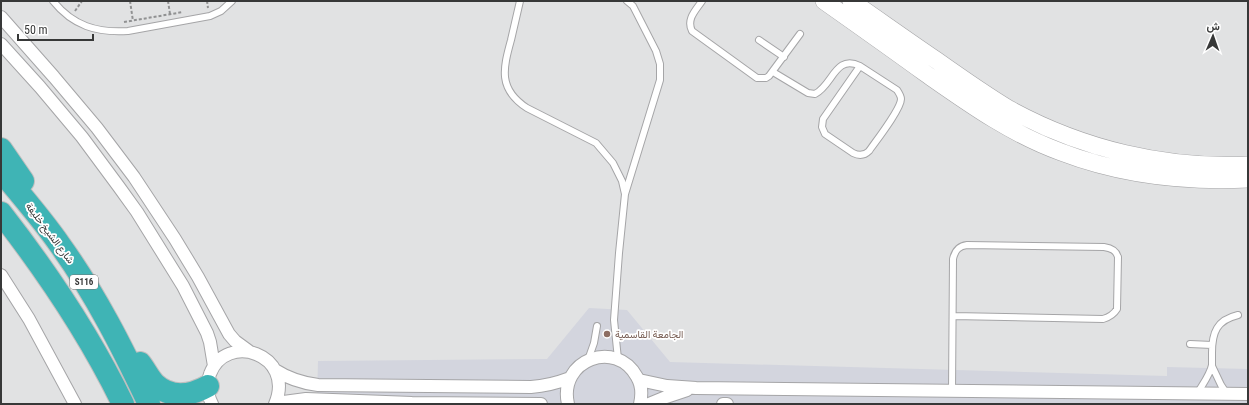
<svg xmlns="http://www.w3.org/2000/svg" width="1249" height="405" font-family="'Roboto Condensed',Vazirmatn,sans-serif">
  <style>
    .built { fill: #d3d5de }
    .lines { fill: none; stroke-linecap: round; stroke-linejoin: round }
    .lane-casing { stroke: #a5a5a7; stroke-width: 8 }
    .street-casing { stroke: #a5a5a7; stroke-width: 14 }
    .secondary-casing { stroke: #a5a5a7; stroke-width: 18 }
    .highway-casing { stroke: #bfbfbf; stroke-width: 24 }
    .path { stroke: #909192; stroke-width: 2; stroke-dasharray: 3 2; stroke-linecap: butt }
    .lane { stroke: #fff; stroke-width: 6 }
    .street { stroke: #fff; stroke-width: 12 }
    .secondary { stroke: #fff; stroke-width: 17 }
    .highway { stroke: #3fb4b5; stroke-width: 22 }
    .education-dot { fill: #8d6e63; stroke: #fff; stroke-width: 1.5 }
    .labels { text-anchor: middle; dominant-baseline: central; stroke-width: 3.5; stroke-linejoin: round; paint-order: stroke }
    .shield { fill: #fff; stroke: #737474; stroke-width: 1 }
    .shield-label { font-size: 9px; font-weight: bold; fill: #373838 }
    .street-label { font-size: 10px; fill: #373838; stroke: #fff }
    .education-label { font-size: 10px; fill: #785e54; stroke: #fff; text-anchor: start }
  </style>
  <rect width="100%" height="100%" fill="#e1e2e3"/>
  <path class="built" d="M589 308 627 310 670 362 1167 376V367L1248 369V404H318L317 399 318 361 547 359Z"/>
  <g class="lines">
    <g class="lane-casing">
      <path id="lane" d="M53 1C73 26 97 33 128 31L210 16 221 11 232 1
        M520 1C517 14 514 27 511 40 503 69 498 89 527 108L596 143 613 163 622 181 625 194 619 253 614 320 618 359
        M702 1C696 10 686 19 692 31L757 78H766L769 76 800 34
        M759 40 784 57
        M860 66 897 90C899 93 901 96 901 99 901 109 876 141 869 151 864 156 859 156 853 153L825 134 822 127 823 119Z
        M773 72 808 93 815 94C833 85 835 54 860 66
        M625 194 660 80V64L656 51 633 6 627 1
        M1190 344 1212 345
        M588 360 594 343 597 326
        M1212 366 1221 385 1227 394
        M952 391 953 259C955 250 959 246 967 245L1104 247C1111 248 1116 250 1118 257L1117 309C1114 314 1110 317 1103 319L953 316
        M1197 394C1202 385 1210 375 1212 365 1212 361 1212 357 1212 353 1212 332 1217 320 1238 315"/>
    </g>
    <g class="street-casing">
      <path id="street" d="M1 17 54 77 97 128 134 177 175 239 198 277 229 334 235 341 250 352
        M1 44 40 87 82 137 119 187 137 212 183 286 207 333 210 342 214 366
        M1 275 29 319 75 404
        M275 370C289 379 302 383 318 385L531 387C545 386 557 383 570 378
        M639 380 667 386 696 388 1248 394
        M276 403 306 399 412 403 541 404
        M212 404C207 394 206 384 210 374 226 331 296 354 275 404
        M568 404C558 360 616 338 637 377 642 385 642 395 640 404
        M649 404 666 397 687 390
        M723 404H727"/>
    </g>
    <g class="secondary-casing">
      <path id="secondary" d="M824 1C858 25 892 49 925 73 968 103 1011 134 1061 152 1121 175 1184 182 1248 179
        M851 1C880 21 908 41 936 60 960 77 984 94 1009 109 1082 149 1165 169 1248 165"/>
    </g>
    <g class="highway-casing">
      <path id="highway" d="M1 149 23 181
        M1 171C21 195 42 219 60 245 96 295 123 349 149 404
        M1 213C47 272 90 336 123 404
        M140 363C145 369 149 378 155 384 171 399 190 396 208 386"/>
    </g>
    <path class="path" d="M130 1 133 21
      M168 1 170 14
      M207 1 208 8
      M75 11 82 1
      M124 22 183 12"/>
    <use href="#lane" class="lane"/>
    <use href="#street" class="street"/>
    <use href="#secondary" class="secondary"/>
    <use href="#highway" class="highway"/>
  </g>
  <circle class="education-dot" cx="607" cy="334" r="4"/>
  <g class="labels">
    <rect class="shield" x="70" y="275" width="28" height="14" rx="3"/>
    <g class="shield-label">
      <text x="84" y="282">S116</text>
    </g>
    <g class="street-label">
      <text transform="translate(50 233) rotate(53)">شارع الشيخ خليفة</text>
    </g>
    <g class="education-label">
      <text x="615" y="334">الجامعة القاسمية</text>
    </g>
  </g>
  <rect width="1249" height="405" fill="none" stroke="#373838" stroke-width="4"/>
  <g transform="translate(1213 36) rotate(2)" stroke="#ffffff" stroke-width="3" paint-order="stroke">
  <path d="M0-3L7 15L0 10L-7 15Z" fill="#373838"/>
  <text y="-6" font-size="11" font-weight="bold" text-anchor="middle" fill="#373838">ش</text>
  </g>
  <path d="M18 34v6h75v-6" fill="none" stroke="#373838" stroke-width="2"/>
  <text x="24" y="34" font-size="12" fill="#373838" stroke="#ffffff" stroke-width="3" paint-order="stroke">50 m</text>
</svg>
